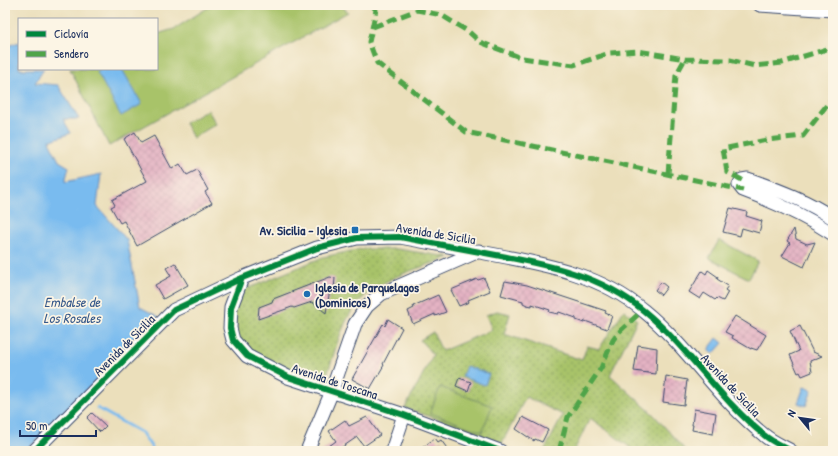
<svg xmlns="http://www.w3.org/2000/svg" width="838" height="456" font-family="'Patrick Hand',sans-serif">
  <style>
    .park { fill: url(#park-dots); stroke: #627964 }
    .garden { fill: #a8c369; stroke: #627964 }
    .water { fill: #79bbef; stroke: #4a75a6 }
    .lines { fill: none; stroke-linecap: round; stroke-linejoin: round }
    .stream { stroke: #79bbef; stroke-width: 3 }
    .building { fill: url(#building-cross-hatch) }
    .minor-casing { stroke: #3a496c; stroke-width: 15 }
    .minor { stroke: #fff; stroke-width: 13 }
    .quiet { stroke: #4fa44a; stroke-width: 5; stroke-dasharray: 10 5; stroke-linecap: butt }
    .cycleway-casing { stroke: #fcf5e5; stroke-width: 8 }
    .cycleway { stroke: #00873e; stroke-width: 6 }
    .poi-dot { fill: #1f6fb2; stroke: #fcf5e5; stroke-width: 1.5 }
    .labels { text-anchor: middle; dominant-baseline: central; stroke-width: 3.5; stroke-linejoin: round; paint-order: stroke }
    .poi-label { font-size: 13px; font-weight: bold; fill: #1b2f5e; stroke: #fcf5e5; text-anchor: end }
    .street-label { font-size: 13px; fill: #1b2f5e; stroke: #fcf5e5 }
    .water-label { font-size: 14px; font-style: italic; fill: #37598a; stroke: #fcf5e5 }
  </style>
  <defs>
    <pattern id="park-dots" width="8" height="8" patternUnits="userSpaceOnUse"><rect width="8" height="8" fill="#a8c369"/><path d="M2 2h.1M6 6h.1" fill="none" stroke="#889f5a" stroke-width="1.8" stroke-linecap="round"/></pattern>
    <pattern id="building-cross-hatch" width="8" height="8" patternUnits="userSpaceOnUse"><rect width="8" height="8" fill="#e4b2c3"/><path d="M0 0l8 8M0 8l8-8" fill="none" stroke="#c399aa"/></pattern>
  </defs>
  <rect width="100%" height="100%" fill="#fcf5e5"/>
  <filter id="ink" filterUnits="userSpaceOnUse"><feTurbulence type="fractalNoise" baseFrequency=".025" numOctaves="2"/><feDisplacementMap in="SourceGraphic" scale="8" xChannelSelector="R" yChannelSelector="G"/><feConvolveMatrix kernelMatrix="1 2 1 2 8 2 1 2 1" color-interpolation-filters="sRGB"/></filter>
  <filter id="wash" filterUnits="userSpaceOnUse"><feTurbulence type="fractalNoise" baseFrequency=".012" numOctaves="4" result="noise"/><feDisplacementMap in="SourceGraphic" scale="16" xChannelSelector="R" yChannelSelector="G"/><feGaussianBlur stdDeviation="0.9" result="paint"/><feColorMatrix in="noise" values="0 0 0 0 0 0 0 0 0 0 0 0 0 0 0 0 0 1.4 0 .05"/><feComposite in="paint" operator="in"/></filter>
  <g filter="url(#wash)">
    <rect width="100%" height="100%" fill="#ebdfbb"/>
    <path class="park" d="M361 249H397L449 257C416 270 374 279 353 309 341 327 335 351 328 372L324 379 320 382 293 376 240 344 233 319 234 308 249 279V288L323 257Z
      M624 310 637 320 610 375 654 415 686 451H635L590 418 574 451H544L563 415 526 397 502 443 470 430 405 408 433 355 420 340 433 332 442 351 492 330 486 315 497 311 510 314 504 334 582 360 587 346 599 349Z"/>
    <path class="garden" d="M212 5H340L348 12 109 146 70 69H157V34L174 29Z
      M208 110 216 124 193 138 185 123Z
      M719 240 758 261 749 279 709 258Z
      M440 387 492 406 482 432 430 413Z"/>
    <path class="water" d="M19 42V69H44L35 83 58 85 79 119H63L71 133 49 141 59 161 69 167 65 182 101 174 97 206 127 240 140 307 159 317 26 451H5V47Z
      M102 69H122L142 104 121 116 97 72Z
      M717 338 723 343 713 354 708 350Z
      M466 366 489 374 485 385 462 377Z
      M804 387 812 390 806 406 798 403Z"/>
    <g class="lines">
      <path class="stream" d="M97 408 142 433 154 451"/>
    </g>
    <g id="blocks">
      <path class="building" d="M135 132 141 143 154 136 172 169 180 164 187 175 197 170 208 190 205 192 212 203 137 246 124 221 120 223 111 207 115 205 112 200 147 181 124 139Z
        M730 208 747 212 746 216 762 221 759 233 742 228 740 236 723 232Z
        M794 229 796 239 807 244 815 242 804 267 782 256 790 243 787 241Z
        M175 263 188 285 163 299 155 285 171 276 166 268Z
        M708 270 718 277 717 279 728 286 725 290 728 292 723 301 717 298 715 300 704 293 700 299 689 292 702 271 706 274Z
        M330 277 335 278 334 290 330 289 326 313 312 302 294 308 292 307 258 319 259 307 272 302 273 299Z
        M484 278 490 291 468 300 469 302 459 306 451 290 477 279 478 280Z
        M505 281 527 285 606 311 605 313 612 316 607 329 585 321 584 323 576 320V318L559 312 558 314 549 312 550 310 532 304V306L527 305 523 303V301L501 295Z
        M661 282 667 287 661 295 655 290Z
        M438 295 446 312 435 316V314L413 324 408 311 414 308 413 306Z
        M735 316 766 335 757 350 751 348V349L732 338 733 336 725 332Z
        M388 319 402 328 383 364 384 365 370 389 352 379 383 324 385 326Z
        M800 326 813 352 822 356 810 361 812 372 802 376 800 372 798 373 790 355 799 351 790 331Z
        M638 345 657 348 656 374 634 371Z
        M666 376 687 380 684 405 663 402Z
        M459 378 471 382 468 391 456 386Z
        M694 409 716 413 713 434 692 430 693 425H692Z
        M92 413 106 426 100 432 87 418Z
        M367 417 380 435 364 446 357 437 341 448 344 451H322L336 441 329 431 345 420 349 426Z
        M523 417 548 430 542 442 535 439 534 441 516 429Z
        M435 438 438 442 441 440 449 451H418Z"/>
    </g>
  </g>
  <g filter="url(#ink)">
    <use href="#blocks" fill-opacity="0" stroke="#3a496c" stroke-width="1"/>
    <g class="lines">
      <g class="minor-casing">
        <path id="minor" d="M760 5 833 10
          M833 218C806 200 778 190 748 179L742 180 739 185 743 190C775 202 804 215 833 234
          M242 278 231 307 230 328 233 340 247 356 288 377 404 415 500 451
          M34 451 174 310 242 278 317 248 357 238 400 237C432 243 464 249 496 255 549 265 601 275 644 311 689 348 719 399 764 435 772 442 782 446 791 451
          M307 451 330 396 355 324 367 306 381 294 479 251
          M392 451 404 415"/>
      </g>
      <use href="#minor" class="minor"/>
      <path class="quiet" d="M372 5 376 10 369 42 377 63 466 132 743 190
        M373 27 417 10 441 15 469 32 480 42 522 58 574 65 610 53 638 51 685 59 730 60 755 66 782 63 833 47
        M668 174 676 75 685 59
        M742 180 727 172 723 149 767 140 803 136 833 97
        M559 451 568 417 601 368 613 340 620 331 643 310"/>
      <g class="cycleway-casing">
        <path id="cycleway" d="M242 278 231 307 230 328 233 340 247 356 288 377 404 415 500 451
          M34 451 174 310 242 278 317 248 357 238 400 237C432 243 464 249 496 255 549 265 601 275 644 311 689 348 719 399 764 435 772 442 782 446 791 451"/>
      </g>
      <use href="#cycleway" class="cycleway"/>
    </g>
  </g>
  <g class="poi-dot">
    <rect x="351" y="226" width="8" height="8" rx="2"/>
    <circle cx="307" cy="294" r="4"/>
  </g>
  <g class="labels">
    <g class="poi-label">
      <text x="347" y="230">Av. Sicilia - Iglesia</text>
      <text x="315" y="287" text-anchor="start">Iglesia de Parquelagos<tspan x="315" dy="15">(Dominicos)</tspan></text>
    </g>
    <g class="street-label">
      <text transform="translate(436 233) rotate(9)">Avenida de Sicilia</text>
      <text transform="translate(124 345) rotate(-45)">Avenida de Sicilia</text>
      <text transform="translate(335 381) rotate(18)">Avenida de Toscana</text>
      <text transform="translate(731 385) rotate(47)">Avenida de Sicilia</text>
    </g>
    <g class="water-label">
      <text x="72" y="301">Embalse de<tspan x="72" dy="16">Los Rosales</tspan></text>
    </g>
  </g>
  <rect width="838" height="456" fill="none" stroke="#fcf5e5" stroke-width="20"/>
  <rect x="18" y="18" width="140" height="52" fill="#fcf5e5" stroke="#a2a6af"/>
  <rect x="26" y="31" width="20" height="6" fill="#00873e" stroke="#a2a6af"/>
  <text x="54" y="38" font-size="12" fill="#1b2f5e">Ciclovía</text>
  <rect x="26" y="51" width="20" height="6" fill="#4fa44a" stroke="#a2a6af"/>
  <text x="54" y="58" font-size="12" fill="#1b2f5e">Sendero</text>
  <g transform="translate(800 418) rotate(299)" stroke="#fcf5e5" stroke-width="3" paint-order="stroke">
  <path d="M0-3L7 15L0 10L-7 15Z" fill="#1b2f5e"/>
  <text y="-6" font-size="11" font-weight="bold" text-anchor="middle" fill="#1b2f5e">N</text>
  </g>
  <path d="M20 430v6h76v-6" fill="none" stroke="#1b2f5e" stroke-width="2"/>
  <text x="26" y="430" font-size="12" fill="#1b2f5e" stroke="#fcf5e5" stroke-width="3" paint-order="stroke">50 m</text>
</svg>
